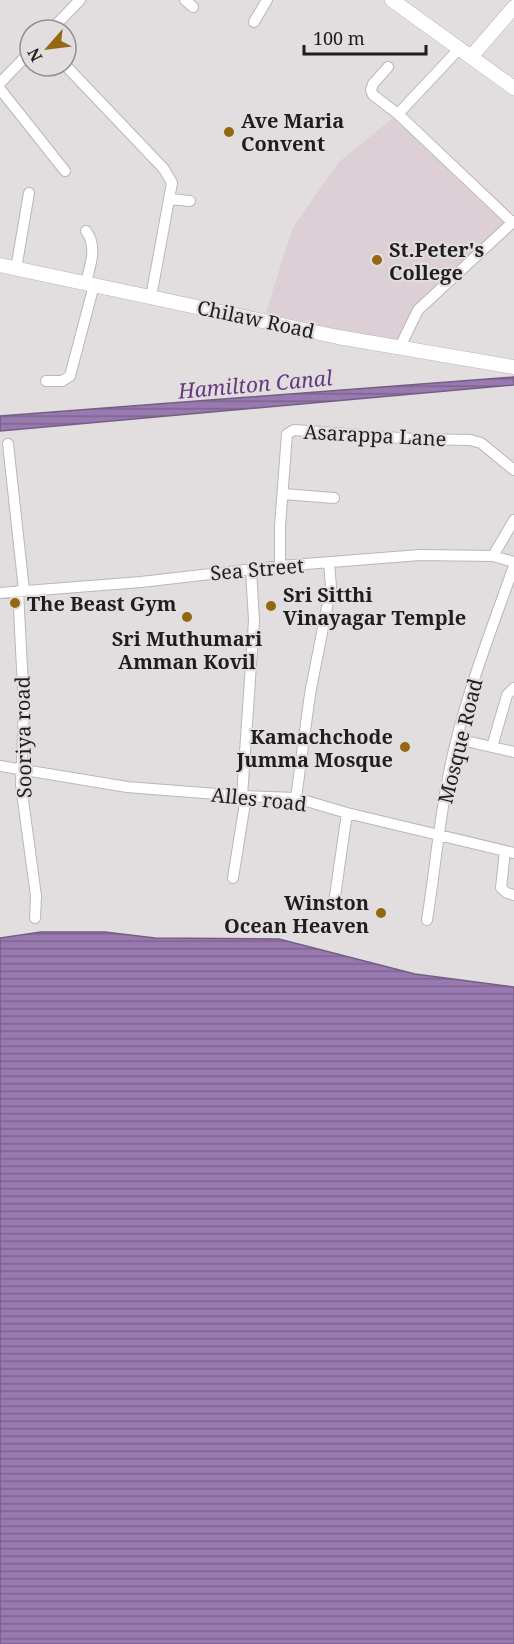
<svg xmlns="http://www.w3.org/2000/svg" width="514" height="1644" font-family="'Noto Serif',serif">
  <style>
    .built { fill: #dccfd5 }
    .water { fill: url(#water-rules); stroke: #745e84; stroke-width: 1.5 }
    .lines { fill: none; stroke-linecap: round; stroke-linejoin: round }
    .minor-casing { stroke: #bbb6b8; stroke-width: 12 }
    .major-casing { stroke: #bbb6b8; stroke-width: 15 }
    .minor { stroke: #fff; stroke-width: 10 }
    .major { stroke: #fff; stroke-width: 14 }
    .poi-dot { fill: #946813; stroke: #e2dddf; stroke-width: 2 }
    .labels { text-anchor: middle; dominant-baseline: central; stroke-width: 4.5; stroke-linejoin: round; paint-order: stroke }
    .poi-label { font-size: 20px; font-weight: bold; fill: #1f1d1e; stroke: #e2dddf; text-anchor: start }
    .street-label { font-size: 20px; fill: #1f1d1e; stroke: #e2dddf }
    .water-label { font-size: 21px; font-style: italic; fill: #633a7e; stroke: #e2dddf }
  </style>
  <defs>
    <pattern id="water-rules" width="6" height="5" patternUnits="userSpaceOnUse" patternTransform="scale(1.5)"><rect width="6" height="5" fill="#997ab0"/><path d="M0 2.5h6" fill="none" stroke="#7c638f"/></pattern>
  </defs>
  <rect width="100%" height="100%" fill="#e2dddf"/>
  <path class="built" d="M398 114 512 222 418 310 399 349 264 318 293 227 339 162Z"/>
  <path class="water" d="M514 377V385L0 431V416Z
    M41 932H105L155 938 279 939 415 974 514 987V1644H0V938Z"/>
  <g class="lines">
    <g class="minor-casing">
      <path id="minor" d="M185 0 193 7
        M254 22 267 0
        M51 30 80 0
        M66 66 164 169 172 183 151 297
        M388 67 373 84 371 90 373 95 398 114 512 222
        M0 83 30 52
        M0 89 65 171
        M398 114 459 49
        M170 199 190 201
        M16 269 29 193
        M86 283C90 265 98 247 86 231
        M399 349 418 310 514 221
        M46 381H62L70 376 94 285
        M8 444 24 590
        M283 494 334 498
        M493 556 514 520
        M280 566V526L287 434 294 430 413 439 470 440 481 443 514 470
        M18 591 24 707 21 785 36 896 35 918
        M0 593 141 582 280 566 420 555 493 556 514 562
        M457 739 514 752
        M492 747 507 695 514 688
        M0 766 127 787 242 796 296 798 347 813 514 853
        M296 798 310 694 331 587 329 563
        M505 851 501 888 507 893 514 895
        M233 878 245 803 242 796 254 621 251 569
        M334 903 347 813
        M427 920C434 877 438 832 446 789 459 712 488 639 514 566"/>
    </g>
    <g class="major-casing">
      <path id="major" d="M392 0 514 88
        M471 57 514 7
        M0 265 338 337 514 367"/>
    </g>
    <use href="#minor" class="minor"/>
    <use href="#major" class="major"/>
  </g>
  <g class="poi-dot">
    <circle cx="229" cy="132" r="6"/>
    <circle cx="377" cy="260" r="6"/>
    <circle cx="15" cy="603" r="6"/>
    <circle cx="271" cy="606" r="6"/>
    <circle cx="187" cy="617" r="6"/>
    <circle cx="405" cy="747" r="6"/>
    <circle cx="381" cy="913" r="6"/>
  </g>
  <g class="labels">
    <g class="poi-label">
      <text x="241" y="120">Ave Maria<tspan x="241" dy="23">Convent</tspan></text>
      <text x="389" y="249">St.Peter's<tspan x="389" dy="23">College</tspan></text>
      <text x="283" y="594">Sri Sitthi<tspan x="283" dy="23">Vinayagar Temple</tspan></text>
      <text x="27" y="603">The Beast Gym</text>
      <text x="187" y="638" text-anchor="middle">Sri Muthumari<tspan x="187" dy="23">Amman Kovil</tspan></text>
      <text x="393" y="736" text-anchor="end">Kamachchode<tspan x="393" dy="23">Jumma Mosque</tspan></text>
      <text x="369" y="902" text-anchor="end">Winston<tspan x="369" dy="23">Ocean Heaven</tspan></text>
    </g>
    <g class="street-label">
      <text transform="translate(256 319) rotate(12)">Chilaw Road</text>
      <text transform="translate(375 435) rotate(3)">Asarappa Lane</text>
      <text transform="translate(257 569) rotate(-5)">Sea Street</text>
      <text transform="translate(23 737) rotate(-91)">Sooriya road</text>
      <text transform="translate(460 741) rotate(-76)">Mosque Road</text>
      <text transform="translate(259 799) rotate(6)">Alles road</text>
    </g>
    <g class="water-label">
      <text transform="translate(255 384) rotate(-5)">Hamilton Canal</text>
    </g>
  </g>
  <g transform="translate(48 48) rotate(242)"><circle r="28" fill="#e2dddf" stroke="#949092" stroke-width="1.5"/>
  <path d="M0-4.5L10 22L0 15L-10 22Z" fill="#946813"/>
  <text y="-9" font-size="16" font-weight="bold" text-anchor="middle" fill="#1f1d1e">N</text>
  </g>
  <path d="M304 45v9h122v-9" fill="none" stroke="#1f1d1e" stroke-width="3"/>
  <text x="313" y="45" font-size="18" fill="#1f1d1e" stroke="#e2dddf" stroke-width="4.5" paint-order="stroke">100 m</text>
</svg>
